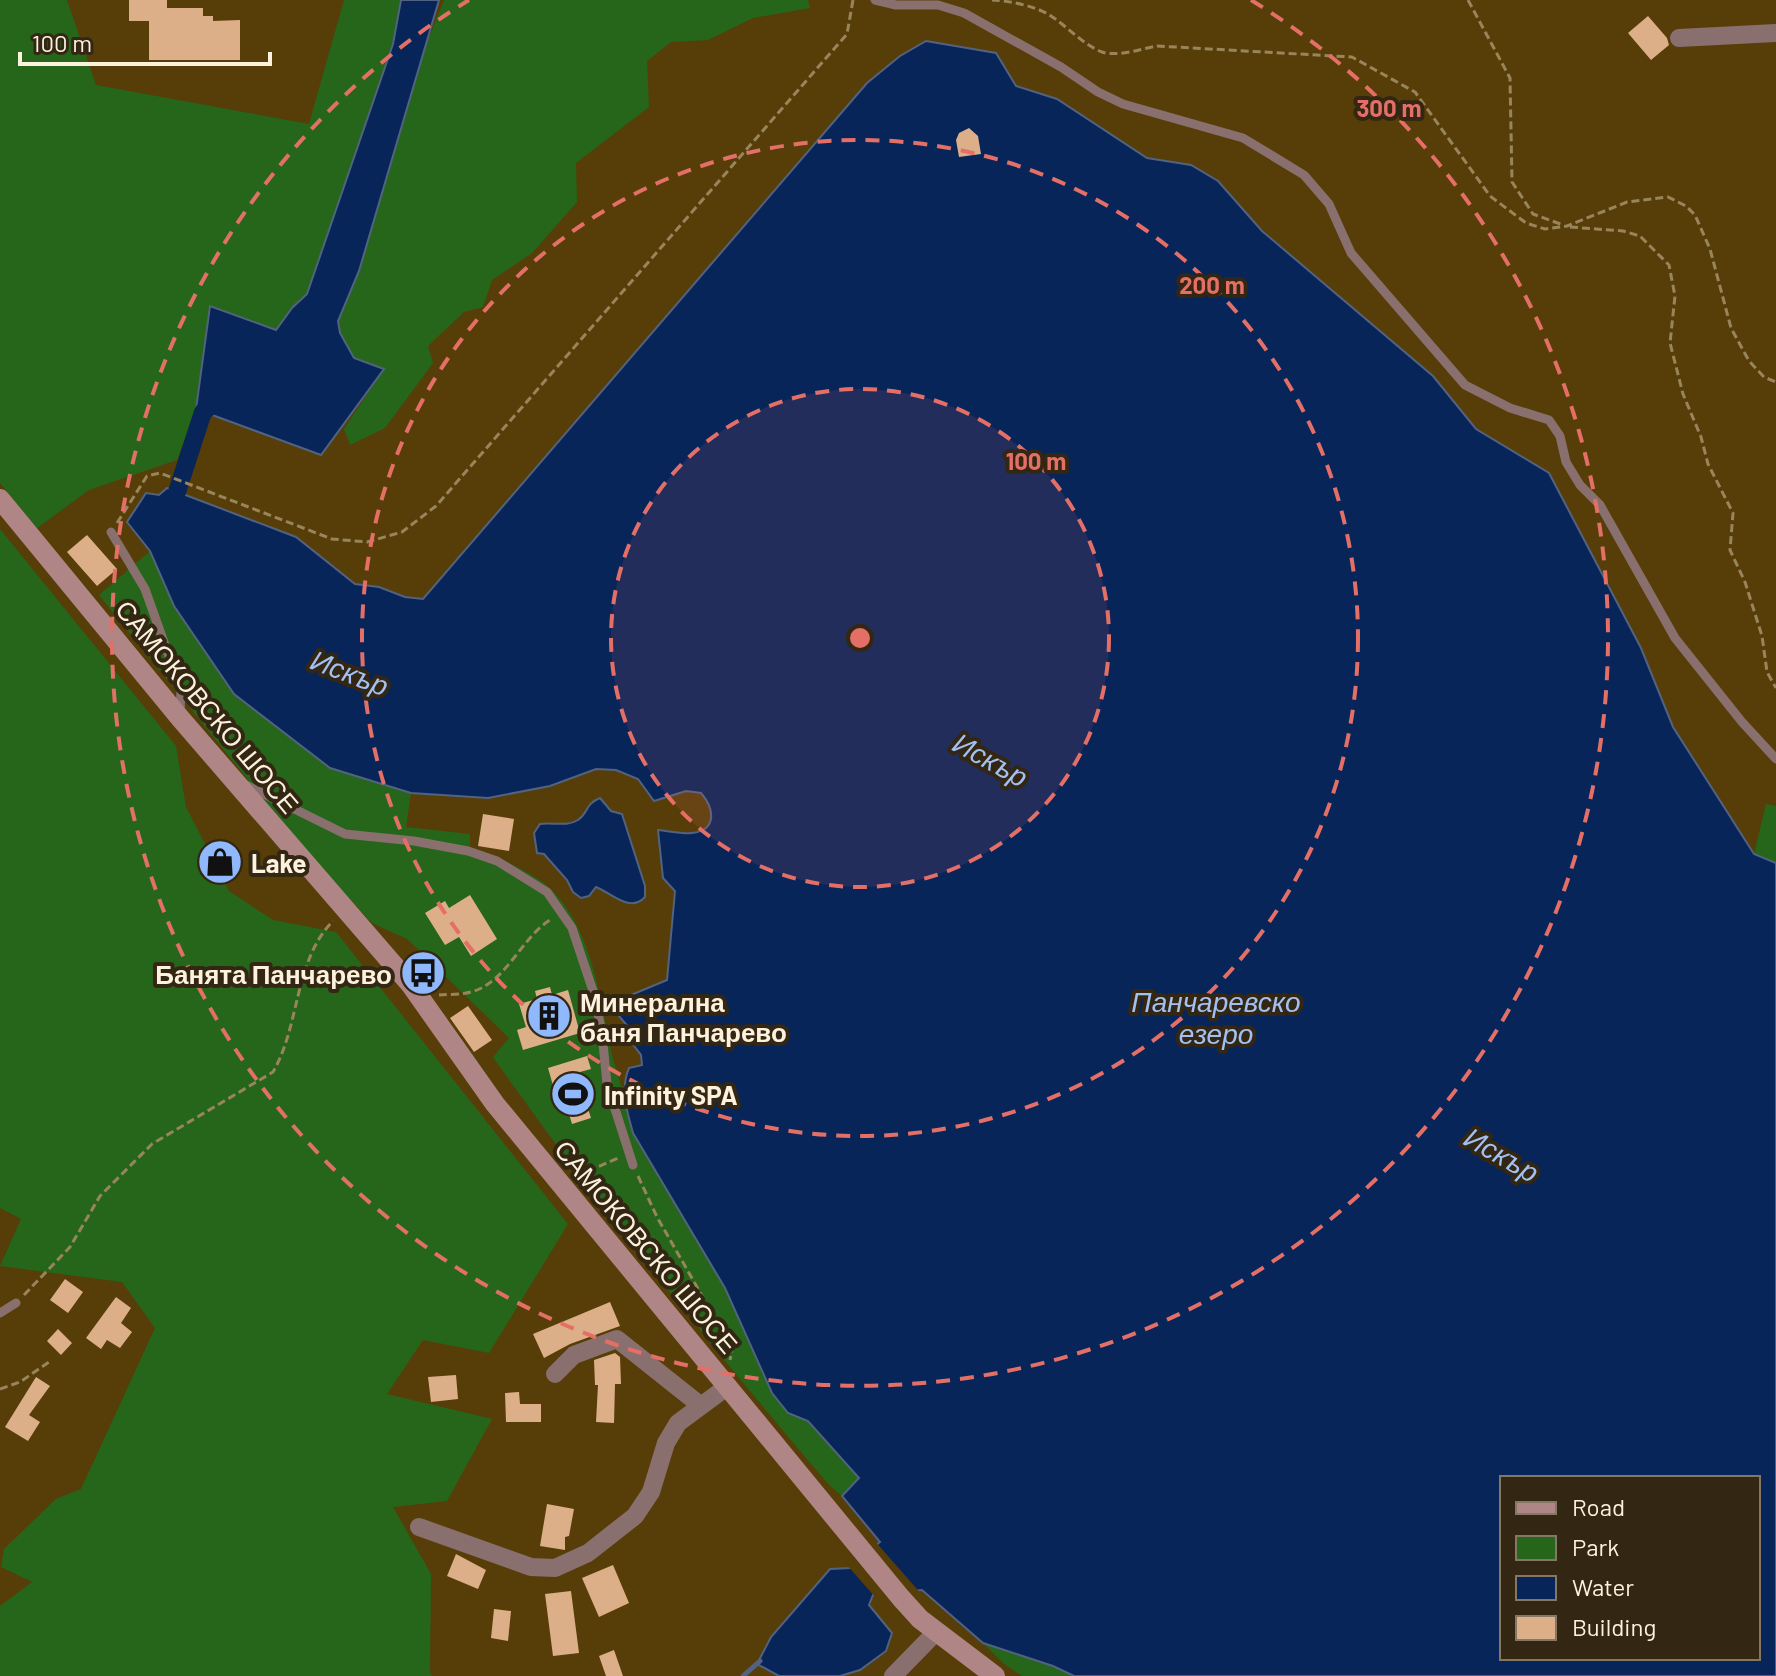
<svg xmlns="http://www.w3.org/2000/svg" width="1776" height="1676" font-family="Barlow,sans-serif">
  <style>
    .green { fill: #25661b }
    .water { fill: #082559; stroke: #526281; stroke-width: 2; fill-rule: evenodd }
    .pier { fill: #573e08 }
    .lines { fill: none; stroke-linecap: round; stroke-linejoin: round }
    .stream { stroke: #526281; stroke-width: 5 }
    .canal { stroke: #082559; stroke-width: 18 }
    .building { fill: #ddaf89 }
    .path { stroke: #98855c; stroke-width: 3; stroke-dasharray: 8 4; stroke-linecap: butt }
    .lane { stroke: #896f6d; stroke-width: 9 }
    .street { stroke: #896f6d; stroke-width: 18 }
    .secondary { stroke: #af8685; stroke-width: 20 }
    .ring { fill: none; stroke: #e46f67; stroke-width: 4; stroke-dasharray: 14 10 }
    .labels { text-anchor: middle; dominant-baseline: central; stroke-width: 8; stroke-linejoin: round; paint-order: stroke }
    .street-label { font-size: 26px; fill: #fdf2dd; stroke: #332713 }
    .poi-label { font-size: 26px; font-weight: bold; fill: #fdf2dd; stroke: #332713; text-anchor: start }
    .water-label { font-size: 28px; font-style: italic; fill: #a2c0f2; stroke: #332713 }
    .centre { fill: #e46f67; stroke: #332713; stroke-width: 4 }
    .ring-label { font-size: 24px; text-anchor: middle; font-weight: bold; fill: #e46f67; stroke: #332713; stroke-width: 8; stroke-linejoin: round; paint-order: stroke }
  </style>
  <rect width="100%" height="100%" fill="#573e08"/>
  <path class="green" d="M0 0H67L96 85 309 124 344 0H401L393 44 307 294 292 308 277 330 210 307 196 409 177 460 89 490 37 528 0 483Z
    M444 0H808L810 8 753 18 708 40 671 42 647 61 649 107 576 163 577 202 532 253 492 280 483 307 464 312 428 346 433 363 385 428 350 445 344 429 384 369 304 340 342 308 359 271 422 55Z
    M0 529 176 746 186 807 229 891 273 920 336 932 568 1224 489 1353 423 1340 387 1394 492 1419 447 1501 393 1507 431 1574 430 1672 432 1676H0V1606L32 1582 1 1567 4 1549 56 1499 81 1489 155 1328 122 1282 0 1266 21 1219 0 1208Z
    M150 551 174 606 234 694 330 768 411 793 406 827 470 834V847C492 854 537 874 552 890 593 933 599 996 611 1051 616 1072 624 1089 627 1111L725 1288 772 1393 788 1413 807 1421 859 1478 842 1496 830 1486C712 1348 598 1206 493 1057L509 1038 407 939 372 923 306 852 99 595Z
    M1766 804 1776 806V863L1754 854Z
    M983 1643 1053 1666 1074 1676H1022L1004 1664Z"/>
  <path class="water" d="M401 0H439L359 271 338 321 340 333 354 358 384 369 321 455 196 409 210 306 276 330 292 308 307 294 393 44Z
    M926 41 996 53 1016 86 1057 99 1147 158 1191 165 1218 181 1262 231 1433 376 1476 429 1549 473 1641 648 1673 727 1754 854 1776 863V1676H1074L1053 1666 983 1643 922 1590 873 1595 869 1605 892 1633 886 1651 860 1670 840 1676H779L757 1664 771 1637 830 1569 850 1568 880 1542 842 1496 859 1478 808 1421 788 1413 772 1393 725 1288 633 1133C627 1112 620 1089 629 1068L642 1065 641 1055 631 1042 630 1029 619 1016 616 1004 631 995 667 980 675 891 663 878 658 830C669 831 682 834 692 833 718 830 714 808 701 793L686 791 654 801 638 779 616 770 596 769 550 786 488 798 411 793 330 768 234 694 174 606 150 551 127 522 146 493 159 495 167 488 296 537 355 584 379 587 405 597 423 599 867 83 900 56ZM1502 1478H1758V1658H1502Z
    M600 798 611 811 622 814 645 886V897C630 913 613 894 596 887L589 896 581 898 573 892 567 880 544 854 537 853 534 833 540 824C552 822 567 827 578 820 589 812 585 804 600 798Z"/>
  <path class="pier" d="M873 1539 924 1597 922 1595 876 1598 846 1564 874 1541Z"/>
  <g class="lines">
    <path class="stream" d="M743 1676 760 1661"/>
    <path class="canal" d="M177 492 203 412 223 396"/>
  </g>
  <path class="building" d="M129 0H167V8H203V16H213V21L240 20V60H149V21H129Z
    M1648 16 1667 38 1669 45 1651 60 1628 33Z
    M969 128 978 136 981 154 959 157 956 140 959 133Z
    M87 535 117 569 97 586 67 552Z
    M483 814 514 819 509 851 478 846Z
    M470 895 497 939 471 956 459 937 445 945 425 913 445 901 449 908Z
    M550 987 552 995 568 990 580 1033 523 1050 517 1030 526 1027 519 1004 537 999 535 991Z
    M468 1006 492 1040 474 1052 450 1018Z
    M587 1056 591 1069 580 1072 584 1086 581 1087 591 1118 572 1124 563 1094 556 1096 548 1068Z
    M65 1279 83 1292 68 1313 50 1300Z
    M116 1297 131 1308 121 1323 132 1332 120 1348 107 1340 101 1349 86 1338Z
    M610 1302 620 1326 570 1344 544 1358 533 1334Z
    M58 1329 72 1343 61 1355 47 1341Z
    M615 1353 620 1357 621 1384H615L614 1423 596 1422 598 1385H595L594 1360Z
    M456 1375 458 1399 431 1402 428 1377Z
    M36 1377 50 1386 29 1415 40 1422 28 1441 5 1427Z
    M519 1392 520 1404H541V1422H506L505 1393Z
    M547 1504 574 1509 569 1536 565 1537V1550L540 1546Z
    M456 1554 486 1570 478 1589 447 1576Z
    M613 1565 629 1603 599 1617 582 1578Z
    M571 1591 579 1653 553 1656 545 1594Z
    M494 1609 511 1611 508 1641 491 1638Z
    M614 1650 623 1676H606L599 1656Z"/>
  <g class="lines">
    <path class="path" d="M992 0C1010 1 1036 6 1051 16 1068 27 1082 44 1102 52 1117 57 1141 49 1157 46L1352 57 1415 92 1490 196 1526 223 1545 229 1567 226 1627 202 1668 197 1686 206 1695 215 1710 249 1731 328 1749 361 1764 377 1776 382
      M1468 0 1510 78 1512 182 1533 214 1563 225
      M1570 227 1623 231 1640 236 1669 265 1675 296 1670 343 1683 394 1701 437 1708 464 1733 513 1730 550 1745 582 1762 636 1767 672 1776 688
      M117 523 147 476 160 473 332 539 367 542 402 532 436 506 847 34 853 0
      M439 995C449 994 461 995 471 992 506 983 521 938 550 920
      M577 1176 618 1158
      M638 1176 657 1217 725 1336 732 1351 730 1360
      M24 1295 70 1247 100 1196 152 1144 273 1072C300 1026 294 960 333 921
      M0 1389 20 1382 52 1360"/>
    <path class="lane" d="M875 0 896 5H938L964 13 1061 67 1098 92 1123 104 1243 138 1304 175 1329 204 1351 253 1465 385 1510 408 1549 420 1560 436 1566 462 1580 485 1600 505 1675 638 1742 722 1776 759
      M111 532 145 589 181 690 180 713
      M244 784 345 834 414 841 468 851 497 861 547 892 572 928 594 994 602 1033 607 1084 633 1165
      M0 1313 16 1303"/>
    <path class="street" d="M1679 38 1776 33
      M555 1374 574 1355 617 1339 700 1405
      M419 1527 531 1567 555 1568 588 1553 635 1516 651 1492 666 1443 678 1423 728 1386
      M893 1676 936 1632"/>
    <path class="secondary" d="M0 499 180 718 411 985 495 1104 901 1598 920 1619 995 1676"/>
  </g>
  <circle cx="860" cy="638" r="249" fill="#e46f67" fill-opacity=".12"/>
  <g class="ring">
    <circle cx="860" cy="638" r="249"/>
    <circle cx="860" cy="638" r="498"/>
    <path d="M1251 0A748 748 0 1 1 469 0"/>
  </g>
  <defs>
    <g id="shop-disc" transform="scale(2.3)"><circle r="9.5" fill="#90b8fd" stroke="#332713"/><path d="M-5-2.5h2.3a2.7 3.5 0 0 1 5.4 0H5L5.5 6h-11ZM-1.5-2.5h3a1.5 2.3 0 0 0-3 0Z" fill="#111"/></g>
    <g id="bus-disc" transform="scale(2.3)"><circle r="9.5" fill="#90b8fd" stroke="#332713"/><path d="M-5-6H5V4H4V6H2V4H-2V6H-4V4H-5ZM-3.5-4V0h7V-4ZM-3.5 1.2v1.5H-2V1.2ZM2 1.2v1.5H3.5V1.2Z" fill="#111"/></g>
    <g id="building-disc" transform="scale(2.3)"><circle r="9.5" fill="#90b8fd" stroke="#332713"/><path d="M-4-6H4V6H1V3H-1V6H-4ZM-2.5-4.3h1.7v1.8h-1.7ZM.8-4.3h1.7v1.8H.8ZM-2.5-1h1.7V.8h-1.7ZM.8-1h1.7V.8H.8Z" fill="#111"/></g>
    <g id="stadium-disc" transform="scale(2.3)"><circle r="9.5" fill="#90b8fd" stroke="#332713"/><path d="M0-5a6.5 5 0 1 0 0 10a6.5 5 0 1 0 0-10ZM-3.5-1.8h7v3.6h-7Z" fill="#111"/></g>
  </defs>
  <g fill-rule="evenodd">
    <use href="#shop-disc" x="220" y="862"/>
    <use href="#bus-disc" x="423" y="973"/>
    <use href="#building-disc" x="549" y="1016"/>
    <use href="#stadium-disc" x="573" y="1094"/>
  </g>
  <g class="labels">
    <g class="street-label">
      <text transform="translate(208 706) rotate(50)">САМОКОВСКО ШОСЕ</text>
      <text transform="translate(647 1246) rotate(50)">САМОКОВСКО ШОСЕ</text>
    </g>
    <g class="poi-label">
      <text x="251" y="862">Lake</text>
      <text x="392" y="973" text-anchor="end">Банята Панчарево</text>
      <text x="580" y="1001">Минерална<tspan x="580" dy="30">баня Панчарево</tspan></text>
      <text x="604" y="1094">Infinity SPA</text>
    </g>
    <g class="water-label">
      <text transform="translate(350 672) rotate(21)">Искър</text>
      <text transform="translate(991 759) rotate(29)">Искър</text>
      <text x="1216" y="1001">Панчаревско<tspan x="1216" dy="32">езеро</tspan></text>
      <text transform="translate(1502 1154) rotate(30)">Искър</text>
    </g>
  </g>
  <circle cx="860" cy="638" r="12" class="centre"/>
  <g class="ring-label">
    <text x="1389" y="117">300 m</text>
    <text x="1212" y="294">200 m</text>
    <text x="1036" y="470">100 m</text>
  </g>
  <rect x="1500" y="1476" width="260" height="184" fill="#332713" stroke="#847864" stroke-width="2"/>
  <rect x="1516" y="1502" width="40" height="12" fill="#af8685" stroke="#847864" stroke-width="2"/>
  <text x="1572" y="1516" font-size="24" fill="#fdf2dd">Road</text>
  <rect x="1516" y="1536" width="40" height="24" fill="#25661b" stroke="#847864" stroke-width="2"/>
  <text x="1572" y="1556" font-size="24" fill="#fdf2dd">Park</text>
  <rect x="1516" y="1576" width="40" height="24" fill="#082559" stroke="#847864" stroke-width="2"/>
  <text x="1572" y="1596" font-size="24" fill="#fdf2dd">Water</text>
  <rect x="1516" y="1616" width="40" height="24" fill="#ddaf89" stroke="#847864" stroke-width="2"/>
  <text x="1572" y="1636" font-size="24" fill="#fdf2dd">Building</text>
  <path d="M20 52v12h250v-12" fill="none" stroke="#fdf2dd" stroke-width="4"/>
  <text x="32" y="52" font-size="24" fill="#fdf2dd" stroke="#332713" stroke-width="6" paint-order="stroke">100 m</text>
</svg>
